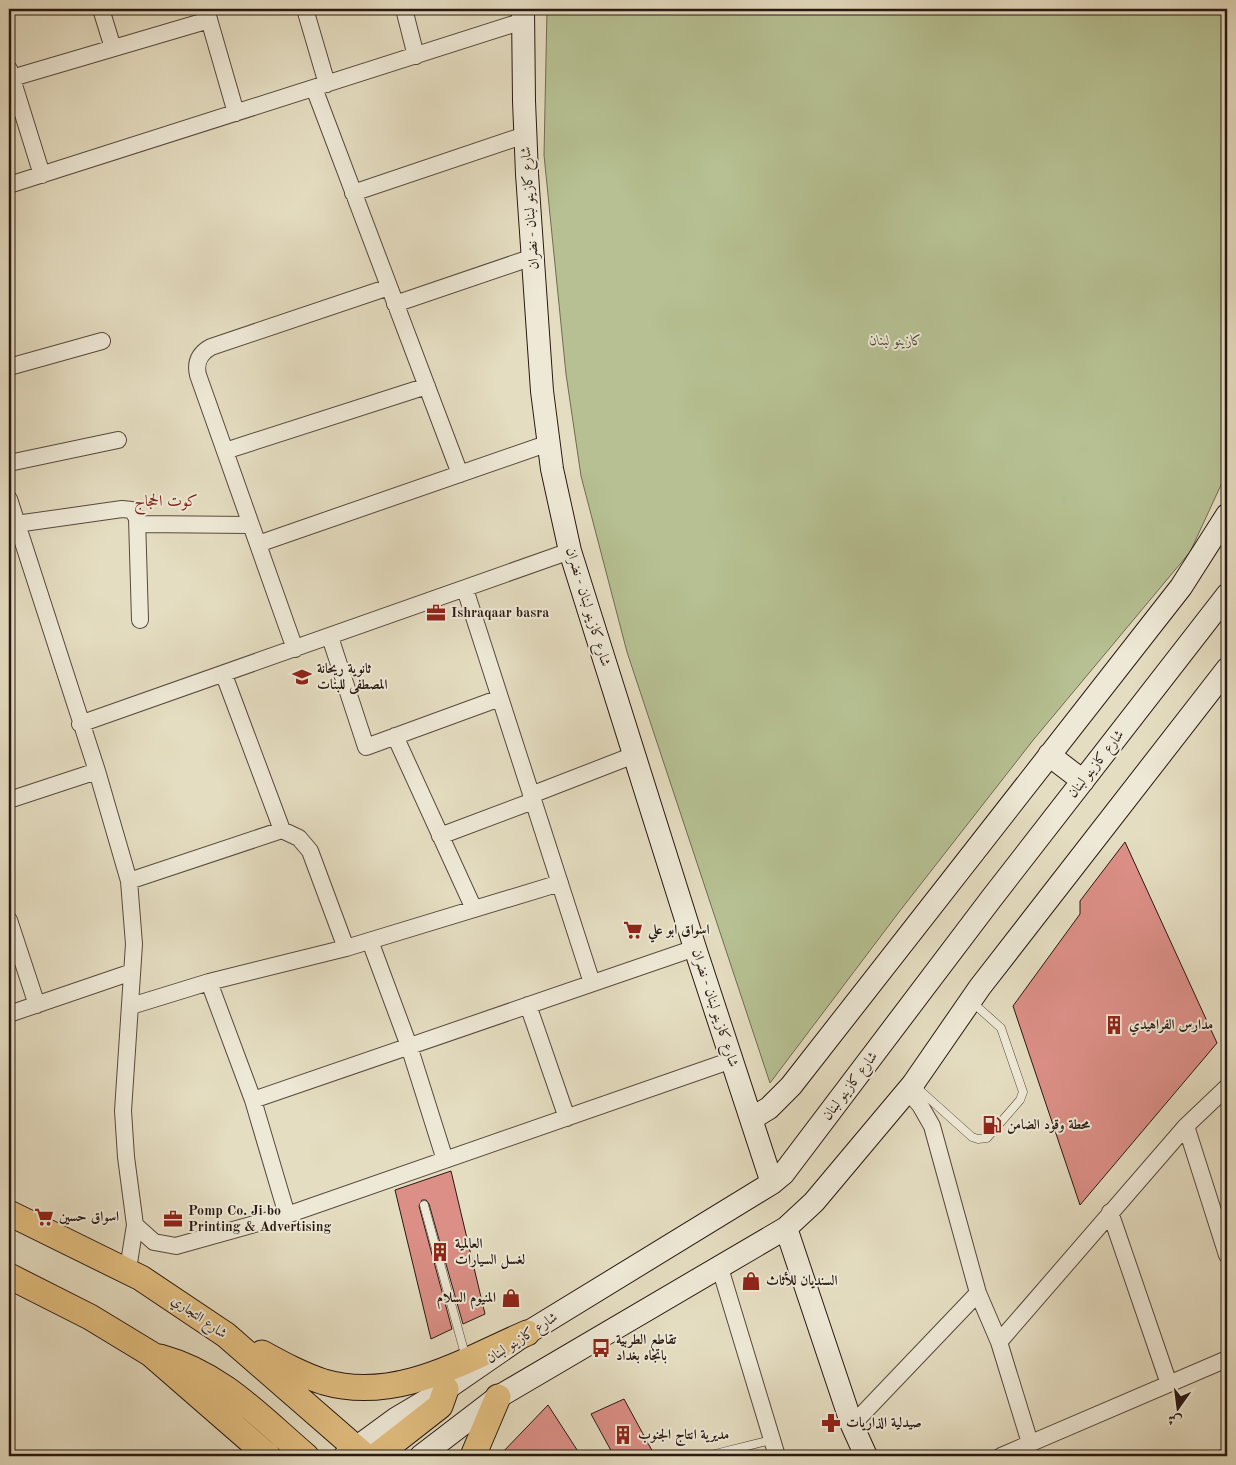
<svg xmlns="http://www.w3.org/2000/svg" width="1236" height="1465" font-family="'Old Standard TT',Amiri,serif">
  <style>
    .green { fill: #b6c092; stroke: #6f6c52 }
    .building { fill: #dc8f87; stroke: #281812 }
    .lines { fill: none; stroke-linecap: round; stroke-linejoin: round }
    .lane-casing { stroke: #57493e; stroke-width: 9 }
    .street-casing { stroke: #57493e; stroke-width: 18 }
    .secondary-casing { stroke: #281812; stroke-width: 24 }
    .primary-casing { stroke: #281812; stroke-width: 27 }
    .lane { stroke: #eee9d7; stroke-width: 8 }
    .street { stroke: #eee9d7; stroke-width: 16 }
    .secondary { stroke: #eee9d7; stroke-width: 22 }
    .primary { stroke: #e2be80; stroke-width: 25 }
    .labels { text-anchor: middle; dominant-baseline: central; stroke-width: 4; stroke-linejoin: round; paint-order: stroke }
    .street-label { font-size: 14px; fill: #281812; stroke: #eee9d7 }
    .park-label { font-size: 14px; font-style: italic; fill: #534a38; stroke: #eee9d7 }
    .poi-label { font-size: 14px; font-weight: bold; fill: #281812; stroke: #eee9d7; text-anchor: start }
    .quarter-label { font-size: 16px; fill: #7a1f14; stroke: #eee9d7 }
  </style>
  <rect width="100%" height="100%" fill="#e5ddc1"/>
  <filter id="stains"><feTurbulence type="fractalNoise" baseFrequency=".004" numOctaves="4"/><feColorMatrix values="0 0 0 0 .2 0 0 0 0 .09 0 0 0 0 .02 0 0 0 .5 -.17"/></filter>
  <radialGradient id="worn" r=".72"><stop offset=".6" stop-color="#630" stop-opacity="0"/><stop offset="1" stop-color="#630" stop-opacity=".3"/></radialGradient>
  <path class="green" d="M547 9H1227V472L1190 552 1034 739 899 912 770 1083 627 652 581 476 566 374 544 155Z"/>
  <path class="building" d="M1125 842 1217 1043 1080 1205 1013 1006 1080 914V901Z
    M451 1171 485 1314 463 1324 429 1204 426 1200H422L419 1206 452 1329 431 1339 395 1190Z
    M624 1399 655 1456H614L591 1414Z
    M548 1405 581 1456H499L526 1428Z"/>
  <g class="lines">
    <g class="lane-casing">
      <path id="lane" d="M914 1085 972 1137 978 1139 987 1138 1020 1100 1023 1092 1001 1028 972 1002
        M424 1205 466 1358
        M707 1456 771 1440"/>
    </g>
    <g class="street-casing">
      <path id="street" d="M101 9 113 48
        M206 9 236 113
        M305 9 327 84
        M404 9 416 56
        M9 69 42 175
        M12 78 209 20
        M314 88 460 474
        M9 185 523 21
        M353 193 525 135
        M395 304 533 257
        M9 367 102 341
        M225 451 427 386
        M9 463 118 440
        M9 499 97 771 129 881 134 944 123 1111 126 1157 135 1225 154 1242 176 1246 287 1215 732 1060
        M138 524 251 525
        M9 525 122 509 132 510 137 518 140 620
        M258 544 549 443
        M465 589 592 983
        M330 637 366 747 500 698
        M295 649 198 375C195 362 200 353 211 347L389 287
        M224 675 282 830
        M80 724 570 551
        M395 736 474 909
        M531 795 634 755
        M9 800 97 771
        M440 836 533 801
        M129 881 282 830 299 838 310 851 346 948
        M9 920 37 1005
        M370 941 409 1046 445 1160
        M209 982 253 1100 287 1215
        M528 1005 567 1118
        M131 1006 209 982 346 948 560 883
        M9 1014 132 972
        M907 1091 920 1105 932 1126 978 1293 999 1342 1030 1443
        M253 1100 695 948
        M1186 1126 1227 1255
        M1110 1212 1169 1384
        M720 1268 777 1456
        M128 1269 135 1225
        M999 1342 1186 1126 1227 1087
        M852 1425 978 1293
        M1001 1456 1227 1359
        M1226 1456H1227"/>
    </g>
    <g class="secondary-casing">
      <path id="secondary" d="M523 9 524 101 527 174 542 391 552 469 570 551 695 948 772 1183
        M1049 755 1083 781
        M751 1119 769 1108 791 1086 1181 587 1227 515
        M786 1228 852 1425 866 1456
        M345 1456 397 1418 446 1389 527 1333 772 1183 783 1174 991 899 1227 595
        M421 1456 498 1397 786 1228 814 1202 913 1084 980 987 1227 669"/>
    </g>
    <g class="primary-casing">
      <path id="primary" d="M9 1213 141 1278 226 1335 365 1456
        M9 1276 90 1317 151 1354 268 1456
        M262 1353C282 1364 302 1375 324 1382 396 1403 463 1361 527 1333
        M160 1357C222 1374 259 1416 306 1456
        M376 1456 440 1406 446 1389
        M473 1456 498 1397"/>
    </g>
    <use href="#lane" class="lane"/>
    <use href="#street" class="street"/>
    <use href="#secondary" class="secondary"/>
    <use href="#primary" class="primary"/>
  </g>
  <defs>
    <g id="office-bare" transform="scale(1.5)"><path d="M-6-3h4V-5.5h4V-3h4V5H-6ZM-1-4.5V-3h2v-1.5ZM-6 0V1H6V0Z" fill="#8f2418" stroke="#eee9d7" stroke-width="2.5" paint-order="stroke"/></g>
    <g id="school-bare" transform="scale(1.5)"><path d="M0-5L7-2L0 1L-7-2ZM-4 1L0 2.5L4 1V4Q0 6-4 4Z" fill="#8f2418" stroke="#eee9d7" stroke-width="2.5" paint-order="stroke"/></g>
    <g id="supermarket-bare" transform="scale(1.5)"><path d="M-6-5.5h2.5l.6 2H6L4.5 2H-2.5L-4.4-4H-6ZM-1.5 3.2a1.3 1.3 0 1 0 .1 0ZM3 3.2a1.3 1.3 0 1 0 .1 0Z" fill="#8f2418" stroke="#eee9d7" stroke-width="2.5" paint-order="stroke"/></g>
    <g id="building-bare" transform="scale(1.5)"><path d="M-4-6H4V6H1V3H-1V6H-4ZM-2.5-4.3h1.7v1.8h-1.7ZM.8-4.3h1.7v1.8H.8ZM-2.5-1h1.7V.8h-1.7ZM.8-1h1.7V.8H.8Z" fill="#8f2418" stroke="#eee9d7" stroke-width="2.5" paint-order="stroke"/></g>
    <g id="fuel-bare" transform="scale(1.5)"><path d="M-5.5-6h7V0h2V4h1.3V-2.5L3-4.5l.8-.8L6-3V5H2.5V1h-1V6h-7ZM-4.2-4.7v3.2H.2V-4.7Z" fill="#8f2418" stroke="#eee9d7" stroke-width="2.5" paint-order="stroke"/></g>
    <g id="shop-bare" transform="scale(1.5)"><path d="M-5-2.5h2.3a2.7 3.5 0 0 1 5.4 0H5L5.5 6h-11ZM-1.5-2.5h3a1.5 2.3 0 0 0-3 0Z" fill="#8f2418" stroke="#eee9d7" stroke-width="2.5" paint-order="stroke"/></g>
    <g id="bus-bare" transform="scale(1.5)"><path d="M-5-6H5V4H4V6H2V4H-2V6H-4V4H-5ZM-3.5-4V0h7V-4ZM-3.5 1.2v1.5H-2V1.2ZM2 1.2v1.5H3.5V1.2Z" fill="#8f2418" stroke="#eee9d7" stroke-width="2.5" paint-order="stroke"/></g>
    <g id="pharmacy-bare" transform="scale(1.5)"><path d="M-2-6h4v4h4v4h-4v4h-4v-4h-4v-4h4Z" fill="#8f2418" stroke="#eee9d7" stroke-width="2.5" paint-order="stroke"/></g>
  </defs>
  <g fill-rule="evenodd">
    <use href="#office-bare" x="436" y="613"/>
    <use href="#school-bare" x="302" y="677"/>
    <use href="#supermarket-bare" x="633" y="930"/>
    <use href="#building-bare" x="1114" y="1025"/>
    <use href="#fuel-bare" x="992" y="1125"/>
    <use href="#supermarket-bare" x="44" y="1217"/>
    <use href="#office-bare" x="173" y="1219"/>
    <use href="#building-bare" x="440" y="1252"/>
    <use href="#shop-bare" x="751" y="1281"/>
    <use href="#shop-bare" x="511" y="1298"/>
    <use href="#bus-bare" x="601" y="1348"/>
    <use href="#pharmacy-bare" x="831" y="1423"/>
    <use href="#building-bare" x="623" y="1435"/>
  </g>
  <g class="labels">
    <g class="street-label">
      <text transform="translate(530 208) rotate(-94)">شارع كازينو لبنان - نضران</text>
      <text transform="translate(588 607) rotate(73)">شارع كازينو لبنان - نضران</text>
      <text transform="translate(1096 764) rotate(-52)">شارع كازينو لبنان</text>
      <text transform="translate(715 1008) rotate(72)">شارع كازينو لبنان - نضران</text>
      <text transform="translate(850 1086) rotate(-53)">شارع كازينو لبنان</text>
      <text transform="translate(199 1317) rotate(35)">شارع التجاري</text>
      <text transform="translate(522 1338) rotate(-33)">شارع كازينو لبنان</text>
    </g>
    <g class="park-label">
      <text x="896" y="341">كازينو لبنان</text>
    </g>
    <g class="poi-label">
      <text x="451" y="613">Ishraqaar basra</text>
      <text x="317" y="669">ثانوية ريحانة<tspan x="317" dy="16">المصطفى للبنات</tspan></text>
      <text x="648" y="930">اسواق ابو علي</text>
      <text x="1129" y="1025">مدارس الفراهيدي</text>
      <text x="1007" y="1125">محطة وقود الضامن</text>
      <text x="188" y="1211">Pomp Co. Ji bo<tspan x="188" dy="16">Printing &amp; Advertising</tspan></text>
      <text x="59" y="1217">اسواق حسين</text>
      <text x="455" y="1244">العالمية<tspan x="455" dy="16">لغسل السيارات</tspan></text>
      <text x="766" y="1281">السنديان للأثاث</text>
      <text x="496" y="1298" text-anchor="end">المنيوم السلام</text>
      <text x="616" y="1340">تقاطع الطربية<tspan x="616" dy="16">باتجاه بغداد</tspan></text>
      <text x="846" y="1423">صيدلية الذاريات</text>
      <text x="638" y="1435">مديرية انتاج الجنوب</text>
    </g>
    <g class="quarter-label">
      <text x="166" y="502">كوت الحجاج</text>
    </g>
  </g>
  <rect width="1236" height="1465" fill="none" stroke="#e5ddc1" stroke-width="30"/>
  <rect x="10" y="10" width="1216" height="1445" fill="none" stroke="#281812" stroke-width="2.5"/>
  <rect x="15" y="15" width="1206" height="1435" fill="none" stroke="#281812"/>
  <g transform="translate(1178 1408) rotate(194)" stroke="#eee9d7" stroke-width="4" paint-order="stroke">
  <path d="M0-4L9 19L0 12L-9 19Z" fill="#281812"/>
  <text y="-8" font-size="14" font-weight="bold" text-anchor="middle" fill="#281812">ش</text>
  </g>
  <rect width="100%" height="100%" filter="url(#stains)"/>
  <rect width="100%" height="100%" fill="url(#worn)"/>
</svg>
